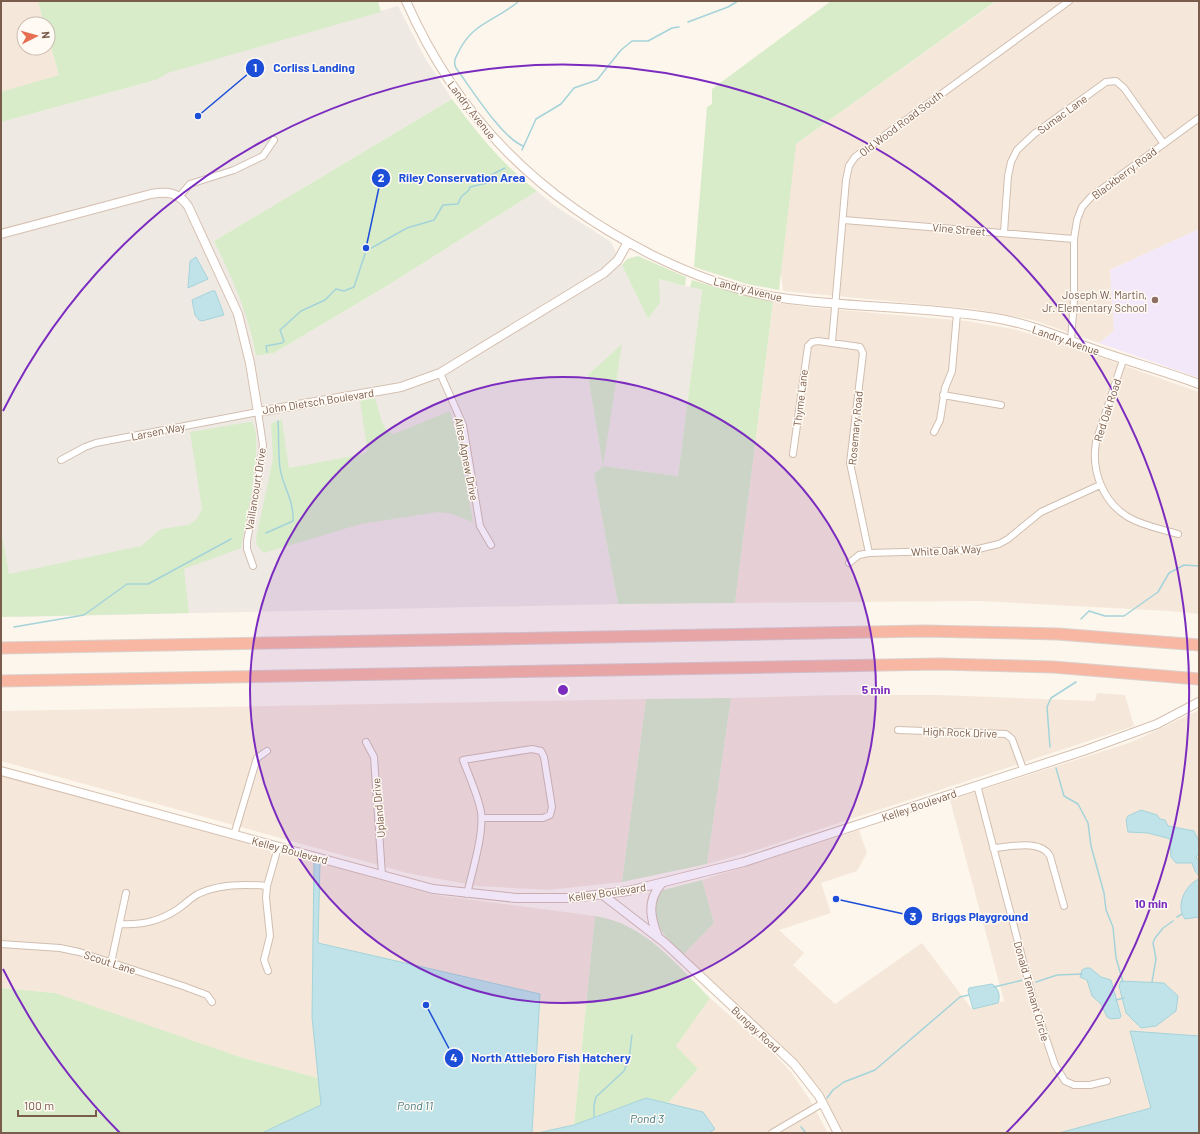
<svg xmlns="http://www.w3.org/2000/svg" width="1200" height="1134" font-family="Barlow,sans-serif">
  <style>
    .residential { fill: #f5e8da }
    .industrial { fill: #efe9e4 }
    .education { fill: #f3e8fa }
    .green { fill: #d8ecc9 }
    .water { fill: #bfe3e8; stroke: #a5d3da }
    .lines { fill: none; stroke-linecap: round; stroke-linejoin: round }
    .stream { stroke: #a5d3da; stroke-width: 1.5 }
    .street-casing { stroke: #d1beb0; stroke-width: 8 }
    .secondary-casing { stroke: #d6c0b0; stroke-width: 10 }
    .highway-casing { stroke: #dad1cd; stroke-width: 13 }
    .street { stroke: #fff; stroke-width: 6 }
    .secondary { stroke: #fff; stroke-width: 8 }
    .highway { stroke: #f7b7a3; stroke-width: 11 }
    .ring { fill: none; stroke: #7b2cbf; stroke-width: 2 }
    .education-dot { fill: #8d6e63; stroke: #fffaf3; stroke-width: 1.5 }
    .labels { text-anchor: middle; dominant-baseline: central; stroke-width: 3; stroke-linejoin: round; paint-order: stroke }
    .street-label { font-size: 11px; fill: #7a5c4d; stroke: #fffaf3 }
    .education-label { font-size: 11px; fill: #785e54; stroke: #fffaf3; text-anchor: end }
    .water-label { font-size: 12px; font-style: italic; fill: #437c86; stroke: #fffaf3 }
    .centre { fill: #7b2cbf; stroke: #fffaf3; stroke-width: 2 }
    .ring-label { font-size: 12px; text-anchor: middle; font-weight: bold; fill: #7b2cbf; stroke: #fffaf3; stroke-width: 3; stroke-linejoin: round; paint-order: stroke }
    .leader { fill: none; stroke: #1d4ed8; stroke-width: 1.5 }
    .callout-dot { fill: #1d4ed8; stroke: #fffaf3; stroke-width: 1.5 }
    .mark-label { font-size: 12px; text-anchor: middle; font-weight: bold; fill: #fff }
    .callout-label { font-size: 12px; text-anchor: middle; font-weight: bold; fill: #1d4ed8; stroke: #fffaf3; stroke-width: 3; stroke-linejoin: round; paint-order: stroke }
  </style>
  <rect width="100%" height="100%" fill="#fdf6ec"/>
  <path class="residential" d="M1 1H38L44 24H24V48H48V37L64 93 1 111Z
    M997 1H1199V229L1110 270 1114 331 1099 343 1033 320 974 309 783 291 769 163Z
    M773 302 807 307 967 321 1013 329 1051 340 1199 392V614L1169 611 980 601 735 603Z
    M1097 693 1125 695 1134 726 757 850 707 864 731 698 838 695H939L1095 701Z
    M646 699 622 882 548 890 477 886 407 873 1 761V711Z
    M1199 710V1036L1151 1108 1059 1133H841L822 1096 796 1060 683 955 714 923 702 880 859 830 867 853 857 871 821 883 831 913 779 930 804 953 793 965 835 1004 922 943 972 1009 1004 1001 950 800 1132 742Z
    M1 775 269 849 271 854 280 856 285 853 314 861 312 1017 318 1078 184 1042 55 993 1 988Z
    M320 863 435 895 595 916 574 1125 532 1133 540 994 317 943Z
    M710 998 775 1055 791 1072 810 1100 828 1133H709L715 1129 668 1103 698 1069 675 1046Z"/>
  <path class="industrial" d="M398 6 425 58 452 99 214 241 234 281 245 310 256 356 274 353 390 284 537 191 555 206 611 242 648 319 660 303 658 279 702 290 678 476 603 466 594 474 618 604 16 617 1 530V122L156 80 155 73Z"/>
  <path class="education" d="M1199 229V378L1099 343 1114 331 1110 270Z"/>
  <path class="green" d="M38 1H378L381 12 168 73 156 80 1 122V92L59 75 48 37V24H44Z
    M831 1H996L796 144 779 290 747 284 694 267 707 107 712 104V89Z
    M452 99C476 132 504 166 537 191L390 284 274 353 256 356C248 313 233 280 214 241Z
    M638 256 686 277 685 286 659 279 660 303 648 319 622 265 627 259Z
    M692 280 732 292 773 302 735 603 618 604 594 474 603 466 588 375 622 344 603 466 678 476 702 290 690 287Z
    M375 398 383 425 387 431 394 434 450 411 459 444 473 522 452 514 438 512 361 524 264 553 257 546 256 538 273 459 271 423 282 420 289 468 363 454 367 452V447L360 401Z
    M249 422H252C265 442 245 523 241 548L184 569 189 613 1 617V530L9 574 141 546 161 529 188 525 197 519 202 509 190 432Z
    M731 698 707 864 622 882 646 699Z
    M314 861 320 863 318 943 540 994 537 1045 486 1040 319 1133H1V988L55 993 240 1057 318 1078 312 1017Z
    M702 880 714 923 683 955C665 938 641 914 663 890Z
    M595 916C644 923 677 965 710 998L676 1046 698 1069 668 1103 646 1098 574 1125Z"/>
  <path class="water" d="M196 257 208 279 188 288 190 261Z
    M212 291H215L224 315 202 321 199 320 195 315 192 300Z
    M1141 810 1157 815 1160 819 1165 820 1168 826 1194 831 1199 841V854L1196 857 1199 861V876L1195 871 1192 863H1176L1171 857 1170 839 1167 838 1148 833 1128 832 1126 820 1128 816Z
    M314 861 320 863 318 943 540 994 532 1133H262L321 1105 312 1017Z
    M1199 879V917L1185 919C1175 906 1185 885 1199 879Z
    M1086 968H1090L1101 977 1111 980 1121 1016 1120 1018 1111 1019 1107 1017 1101 1004 1092 996 1087 980 1080 977 1082 970Z
    M1121 981 1164 983 1178 996 1176 1011 1156 1026 1141 1028 1126 1013 1119 986Z
    M992 984C998 987 1001 996 998 1003L973 1009 968 991 969 988Z
    M1130 1031 1199 1036V1133H1059L1151 1108Z
    M646 1098 703 1112 715 1129 709 1133H537L574 1125Z"/>
  <g class="lines">
    <path class="stream" d="M519 1C496 21 472 22 458 53 455 58 453 63 456 68 471 88 501 137 523 146
      M688 22 728 7 738 1
      M522 150 536 119 561 104 574 88 597 80 621 50 632 41H648L672 28 679 27
      M267 352 266 346 282 343 284 341 280 330 301 311 325 300 336 289 344 291 354 287 366 251 407 228 434 220 443 205 458 204 461 197 469 190 470 187 487 183 491 175 505 168
      M266 533 293 521C294 499 283 488 280 468 278 452 279 436 278 421
      M1081 619 1089 611 1105 616H1124L1158 592 1169 573 1184 565 1199 566
      M14 627 84 615 127 584H148L231 539
      M1050 747 1047 707 1051 698 1076 682
      M1056 768 1064 796 1078 804 1088 823 1091 846 1104 893 1106 910 1113 927 1116 958 1123 982
      M1177 917 1182 914
      M1036 982 1057 975 1082 974
      M1152 982 1156 959 1153 943 1155 938 1163 928 1173 921
      M994 987 1023 980
      M1116 1000 1124 998
      M827 1098 833 1090 844 1082 875 1070 960 997 969 995
      M594 1117V1105L596 1097 624 1071 629 1059 632 1035
      M801 1127 806 1133"/>
    <g class="street-casing">
      <path id="street" d="M179 197 190 184 234 170 263 156 274 140
        M844 220 1074 239
        M1004 232 1008 176 1011 162 1017 150 1034 134 1106 82 1116 81 1124 88 1164 144
        M1071 341 1074 299V239L1077 220 1082 207 1091 197 1199 118
        M832 342 846 180 849 166 855 157 1069 1
        M1123 360 1096 442C1091 471 1103 502 1128 517 1143 526 1162 529 1178 534
        M440 373 463 425 480 526 491 545
        M943 395 1001 405
        M934 432 940 420 945 388 952 371 957 313
        M793 454 808 346 812 342 818 341 860 347 863 353 850 463 869 553
        M61 460 85 447 96 443 258 412 263 445 257 488 247 541V549L253 566
        M849 563 859 555 869 553 974 550 999 544 1008 539 1041 512 1100 485
        M898 730 1006 734 1012 739 1023 769
        M366 742 374 757 382 875
        M977 785 1034 1003 1055 1065 1065 1081 1074 1085H1090L1107 1081
        M234 835 257 758 267 751
        M993 848C1009 847 1041 839 1050 856L1064 906
        M467 894C472 872 484 834 481 812 478 795 469 776 463 760L532 749 541 751 544 757 552 807 550 815 543 818H482
        M121 924C143 925 160 921 178 909 185 904 191 898 198 894 218 884 246 884 267 886
        M1 944 60 948 79 952 183 986 207 995 212 1002
        M111 963 126 893
        M268 971 264 960 270 936 266 898 267 886 277 851 283 848
        M772 1133 823 1103"/>
    </g>
    <g class="secondary-casing">
      <path id="secondary" d="M406 1C458 119 540 199 654 256 693 275 738 292 782 298 852 308 925 306 995 318 1032 324 1067 340 1102 352 1134 363 1167 372 1199 384
        M1 234 151 194C167 191 178 192 188 206L238 314 250 363 258 412 401 387 440 373 604 273 618 260 628 242
        M1 771 433 889 516 898H571L628 891 744 862 1086 750 1157 724 1199 702
        M603 895 665 943 794 1064 819 1096 838 1133
        M658 937C650 917 647 901 661 884"/>
    </g>
    <g class="highway-casing">
      <path id="highway" d="M1 648 924 631 1058 634 1199 645
        M1 681 939 664 1053 667 1199 679"/>
    </g>
    <use href="#street" class="street"/>
    <use href="#secondary" class="secondary"/>
    <use href="#highway" class="highway"/>
  </g>
  <circle cx="563" cy="690" r="313" fill="#7b2cbf" fill-opacity=".12"/>
  <g class="ring">
    <circle cx="563" cy="690" r="313"/>
    <path d="M120 1133A626 626 0 0 1 3 969M3 411A626 626 0 1 1 1006 1133"/>
  </g>
  <circle class="education-dot" cx="1155" cy="300" r="4"/>
  <g class="labels">
    <g class="street-label">
      <text transform="translate(472 110) rotate(52)">Landry Avenue</text>
      <text transform="translate(1062 114) rotate(-36)">Sumac Lane</text>
      <text transform="translate(901 123) rotate(-37)">Old Wood Road South</text>
      <text transform="translate(1124 173) rotate(-37)">Blackberry Road</text>
      <text transform="translate(959 229) rotate(5)">Vine Street</text>
      <text transform="translate(748 289) rotate(14)">Landry Avenue</text>
      <text transform="translate(1066 340) rotate(19)">Landry Avenue</text>
      <text transform="translate(800 398) rotate(-83)">Thyme Lane</text>
      <text transform="translate(318 401) rotate(-9)">John Dietsch Boulevard</text>
      <text transform="translate(1107 410) rotate(-72)">Red Oak Road</text>
      <text transform="translate(855 428) rotate(-85)">Rosemary Road</text>
      <text transform="translate(158 431) rotate(-11)">Larsen Way</text>
      <text transform="translate(467 459) rotate(79)">Alice Agnew Drive</text>
      <text transform="translate(255 489) rotate(-81)">Vaillancourt Drive</text>
      <text transform="translate(946 550) rotate(-3)">White Oak Way</text>
      <text transform="translate(960 732) rotate(2)">High Rock Drive</text>
      <text transform="translate(919 805) rotate(-19)">Kelley Boulevard</text>
      <text transform="translate(378 808) rotate(-95)">Upland Drive</text>
      <text transform="translate(290 850) rotate(15)">Kelley Boulevard</text>
      <text transform="translate(607 892) rotate(-8)">Kelley Boulevard</text>
      <text transform="translate(110 962) rotate(18)">Scout Lane</text>
      <text transform="translate(1032 991) rotate(74)">Donald Tennant Circle</text>
      <text transform="translate(756 1029) rotate(43)">Bungay Road</text>
    </g>
    <g class="education-label">
      <text x="1147" y="294">Joseph W. Martin,<tspan x="1147" dy="13">Jr. Elementary School</tspan></text>
    </g>
    <g class="water-label">
      <text x="415" y="1105">Pond 11</text>
      <text x="647" y="1118">Pond 3</text>
    </g>
  </g>
  <circle cx="563" cy="690" r="6" class="centre"/>
  <g class="ring-label">
    <text x="876" y="694">5 min</text>
    <text x="1151" y="908">10 min</text>
  </g>
  <path class="leader" d="M198 116L255 68M366 248L381 178M836 899L913 916M426 1005L454 1058"/>
  <g class="callout-dot">
    <circle cx="198" cy="116" r="4"/>
    <circle cx="366" cy="248" r="4"/>
    <circle cx="836" cy="899" r="4"/>
    <circle cx="426" cy="1005" r="4"/>
    <circle cx="255" cy="68" r="10"/>
    <circle cx="381" cy="178" r="10"/>
    <circle cx="913" cy="916" r="10"/>
    <circle cx="454" cy="1058" r="10"/>
  </g>
  <g class="mark-label">
    <text x="255" y="72">1</text>
    <text x="381" y="182">2</text>
    <text x="913" y="921">3</text>
    <text x="454" y="1062">4</text>
  </g>
  <g class="callout-label">
    <text x="314" y="72">Corliss Landing</text>
    <text x="462" y="182">Riley Conservation Area</text>
    <text x="980" y="921">Briggs Playground</text>
    <text x="551" y="1062">North Attleboro Fish Hatchery</text>
  </g>
  <rect width="1200" height="1134" fill="none" stroke="#7a5c4d" stroke-width="4"/>
  <g transform="translate(36 36) rotate(84)"><circle r="19" fill="#fffaf3" stroke="#cabbb1"/>
  <path d="M0-3L7 15L0 10L-7 15Z" fill="#e76f51"/>
  <text y="-6" font-size="11" font-weight="bold" text-anchor="middle" fill="#7a5c4d">N</text>
  </g>
  <path d="M18 1110v6h78v-6" fill="none" stroke="#7a5c4d" stroke-width="2"/>
  <text x="24" y="1110" font-size="12" fill="#7a5c4d" stroke="#fffaf3" stroke-width="3" paint-order="stroke">100 m</text>
</svg>
